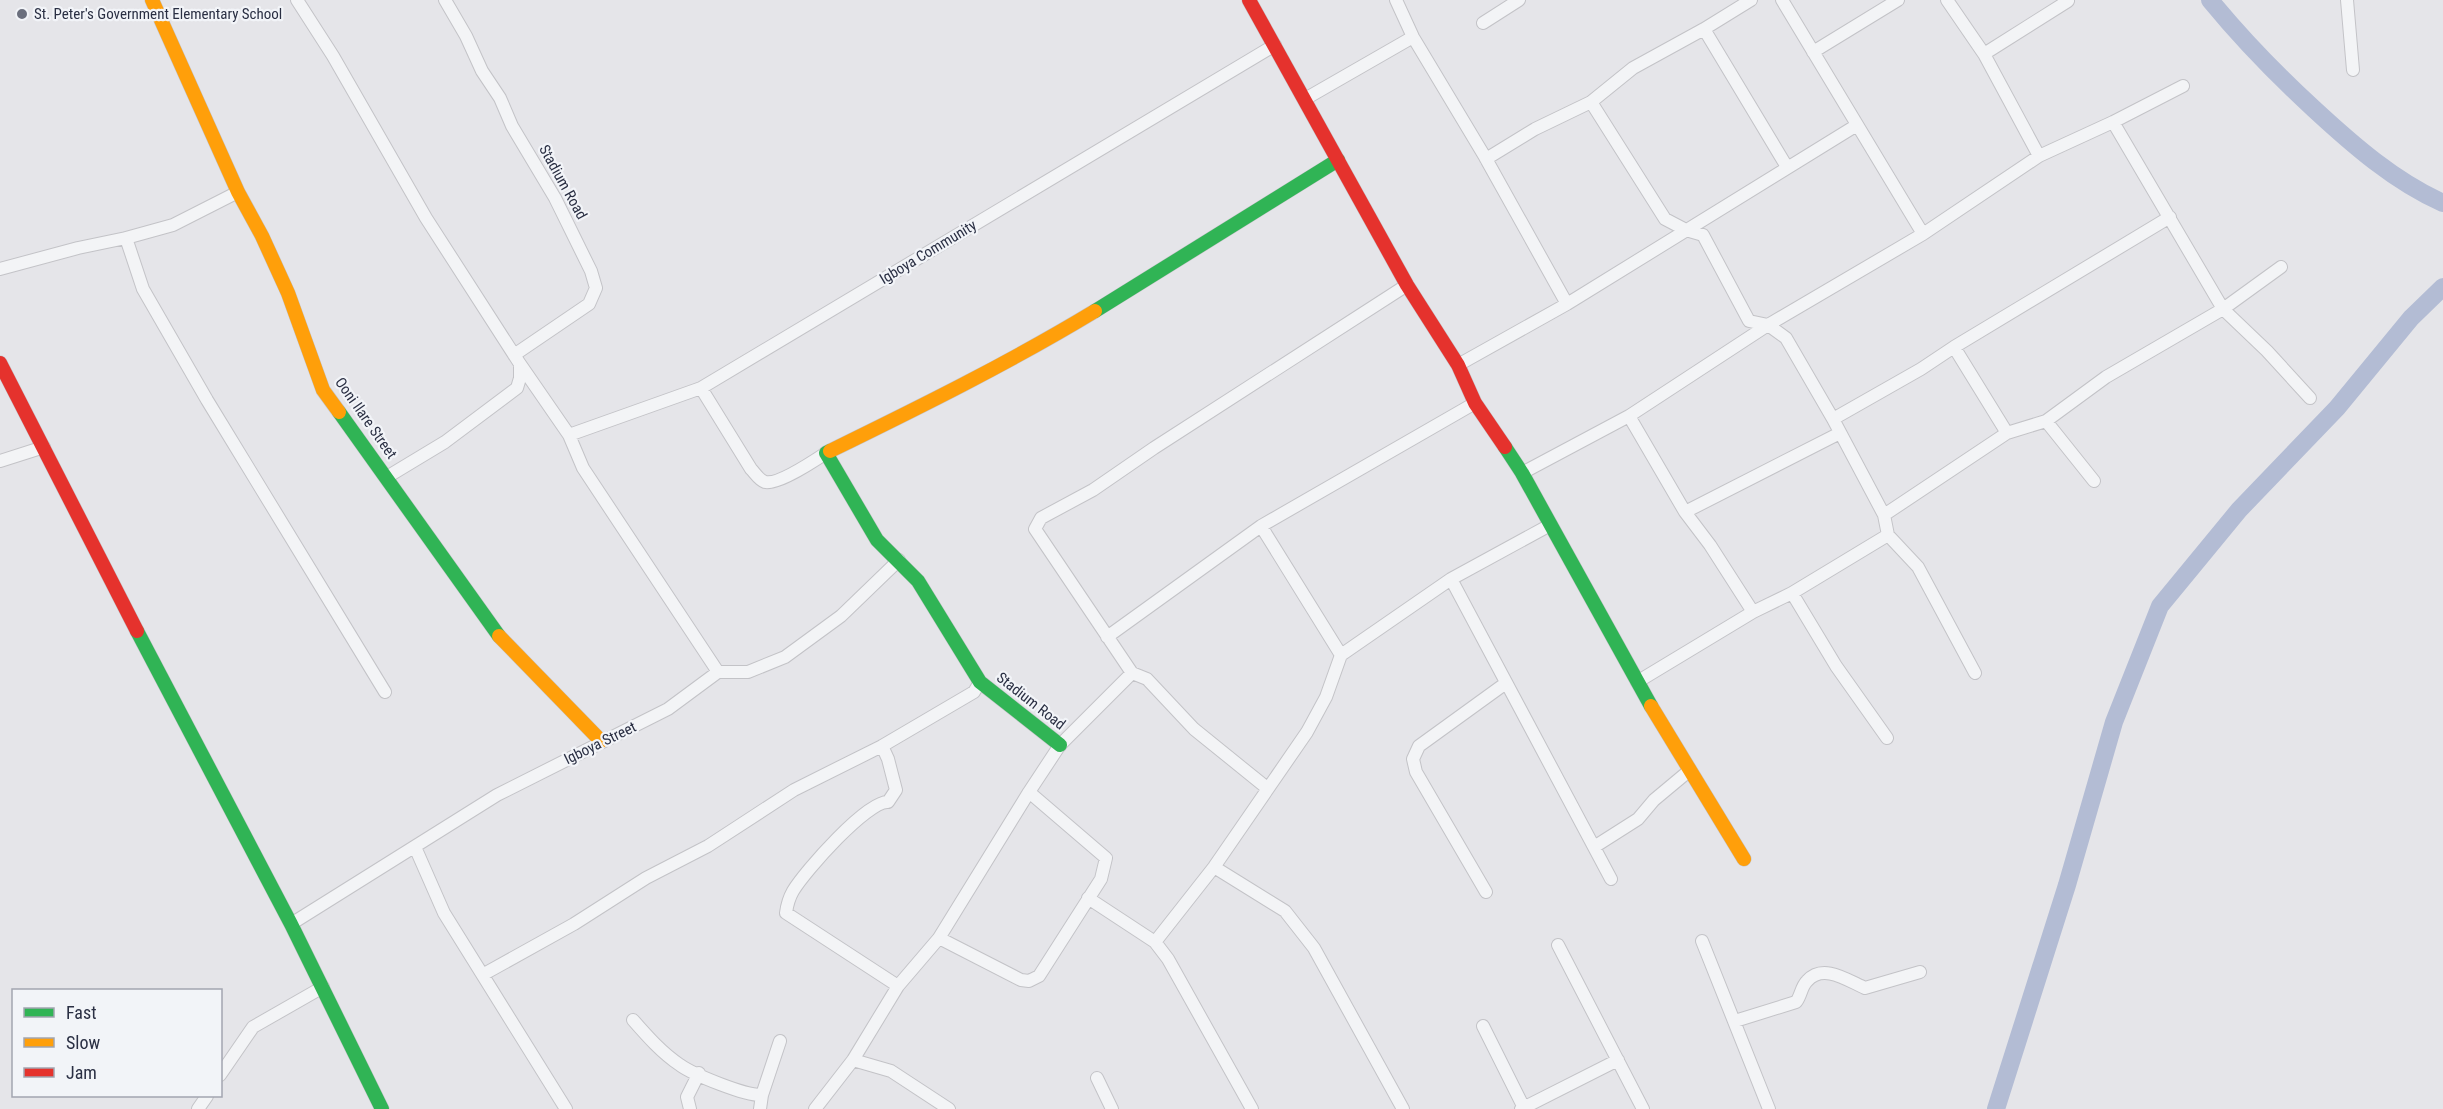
<svg xmlns="http://www.w3.org/2000/svg" width="2443" height="1109" font-family="'Roboto Condensed',sans-serif">
  <style>
    .lines { fill: none; stroke-linecap: round; stroke-linejoin: round }
    .river { stroke: #b3bcd4; stroke-width: 18 }
    .street-casing { stroke: #c3c3c7; stroke-width: 14 }
    .fast-casing { stroke: #c3c3c7; stroke-width: 15 }
    .slow-casing { stroke: #c3c3c7; stroke-width: 15 }
    .jam-casing { stroke: #c3c3c7; stroke-width: 15 }
    .street { stroke: #f3f4f6; stroke-width: 12 }
    .fast { stroke: #30b455; stroke-width: 14 }
    .slow { stroke: #ff9f0a; stroke-width: 14 }
    .jam { stroke: #e5322d; stroke-width: 14 }
    .poi-dot { fill: #6b6f7d; stroke: #f2f4f8; stroke-width: 2 }
    .labels { text-anchor: middle; dominant-baseline: central; stroke-width: 4.5; stroke-linejoin: round; paint-order: stroke }
    .poi-label { font-size: 15px; fill: #2a2f43; stroke: #f2f4f8; text-anchor: start }
    .street-label { font-size: 15px; fill: #2a2f43; stroke: #f2f4f8 }
  </style>
  <rect width="100%" height="100%" fill="#e5e5e9"/>
  <g class="lines">
    <path class="river" d="M2210 0C2242 39 2277 75 2314 109 2353 145 2394 181 2443 203
      M1996 1109 2067 885 2114 722 2160 606 2239 510 2337 408 2411 318 2443 287"/>
    <g class="street-casing">
      <path id="street" d="M297 0 333 56 426 218 520 364 569 435 583 468 718 672
        M445 0 466 36 482 71 500 98 512 126 555 198 591 271 596 288 589 304 514 355
        M1396 0 1413 37 1485 157 1567 304
        M1782 0 1923 234
        M1947 0 1984 54 2039 156
        M2347 0 2353 70
        M1483 23 1519 0
        M1704 29 1787 167
        M1813 52 1898 0
        M1984 54 2068 1
        M1305 99 1413 37
        M1591 102 1665 219 1686 230 1703 235 1749 321 1768 325 1786 338 1833 419 1884 515 1888 535 1918 567 1975 673
        M2113 122 2223 309 2267 351 2310 398
        M1486 159 1535 129 1591 102 1633 68 1704 29 1751 0
        M126 238 143 289 207 400 385 692
        M0 269 78 248 126 238 173 225 238 192
        M1954 347 2007 433
        M1458 365 1567 304 1857 125
        M701 388 751 469C755 473 759 480 765 482 778 485 814 461 826 453
        M1629 416 1685 512 1710 545 1753 612
        M1833 419 1921 369 1954 347 2170 217
        M2046 421 2094 481
        M569 435 701 388 1275 45
        M0 461 44 447
        M1522 473 1629 416 1768 325 1923 234 2039 156 2113 122 2183 86
        M387 477 445 442 517 388 520 378V365
        M1685 512 1840 433
        M1884 515 2007 433 2046 421 2106 377 2223 309 2281 267
        M1261 526 1341 655
        M1451 579 1611 879
        M1792 593 1836 666 1887 738
        M1107 637 1261 526 1475 403
        M1637 682 1753 612 1792 593 1888 535
        M882 746 888 759 896 790 888 802C867 801 805 871 793 891 789 898 787 905 786 913L898 986
        M1267 788 1194 729 1147 679 1132 673 1035 529 1041 518 1093 490 1154 448 1407 285
        M415 847 444 913 566 1109
        M1594 847 1638 819 1654 800 1690 770
        M1214 867 1285 911 1314 948 1403 1109
        M1486 892 1416 772 1413 759 1419 746 1506 683
        M1088 898 1155 942 1168 959 1252 1109
        M291 924 497 795 668 709 718 672H748L785 657 841 616 899 560
        M939 938 1021 980 1029 981 1039 976 1101 879 1106 858 1029 792
        M1702 941 1769 1109
        M1155 942 1214 867 1307 732 1326 697 1341 655 1451 579 1550 525
        M1558 945 1643 1109
        M484 974 574 924 646 878 708 846 794 790 882 746 974 692 980 682
        M633 1020C647 1036 662 1053 680 1065 694 1075 746 1096 762 1095
        M1735 1021 1796 1002C1801 996 1801 987 1807 981 1823 963 1847 980 1865 988L1920 972
        M1483 1026 1524 1108
        M853 1060 891 1071 949 1109
        M220 1075 253 1027 323 987
        M1097 1078 1112 1109
        M198 1109 207 1096
        M690 1109 687 1097 699 1073
        M760 1109 762 1095 780 1041
        M815 1109 853 1060 898 986 939 938 1029 792 1060 745 1132 673
        M1521 1109 1618 1060"/>
    </g>
    <g class="fast-casing">
      <path id="fast" d="M1095 311 1338 160
        M339 412 499 636
        M1505 447 1522 473 1651 706
        M830 451 826 453 877 540 918 581 980 682 1060 745
        M137 631 291 924 382 1109"/>
    </g>
    <g class="slow-casing">
      <path id="slow" d="M152 0 238 192 262 236 288 293 323 390 339 412
        M830 451C920 407 1009 363 1095 311
        M499 636 601 741
        M1651 706 1744 859"/>
    </g>
    <g class="jam-casing">
      <path id="jam" d="M1249 0 1407 285 1458 365 1475 403 1505 447
        M0 363 137 631"/>
    </g>
    <use href="#street" class="street"/>
    <use href="#fast" class="fast"/>
    <use href="#slow" class="slow"/>
    <use href="#jam" class="jam"/>
  </g>
  <circle class="poi-dot" cx="22" cy="14" r="6"/>
  <g class="labels">
    <g class="poi-label">
      <text x="34" y="14">St. Peter's Government Elementary School</text>
    </g>
    <g class="street-label">
      <text transform="translate(563 182) rotate(61)">Stadium Road</text>
      <text transform="translate(928 252) rotate(-31)">Igboya Community</text>
      <text transform="translate(366 418) rotate(55)">Ooni Ilare Street</text>
      <text transform="translate(1031 701) rotate(38)">Stadium Road</text>
      <text transform="translate(600 743) rotate(-26)">Igboya Street</text>
    </g>
  </g>
  <rect x="12" y="989" width="210" height="108" fill="#f2f4f8" stroke="#a2a5b0" stroke-width="1.5"/>
  <rect x="24" y="1008" width="30" height="9" fill="#30b455" stroke="#a2a5b0" stroke-width="1.5"/>
  <text x="66" y="1019" font-size="18" fill="#2a2f43">Fast</text>
  <rect x="24" y="1038" width="30" height="9" fill="#ff9f0a" stroke="#a2a5b0" stroke-width="1.5"/>
  <text x="66" y="1049" font-size="18" fill="#2a2f43">Slow</text>
  <rect x="24" y="1068" width="30" height="9" fill="#e5322d" stroke="#a2a5b0" stroke-width="1.5"/>
  <text x="66" y="1079" font-size="18" fill="#2a2f43">Jam</text>
</svg>
